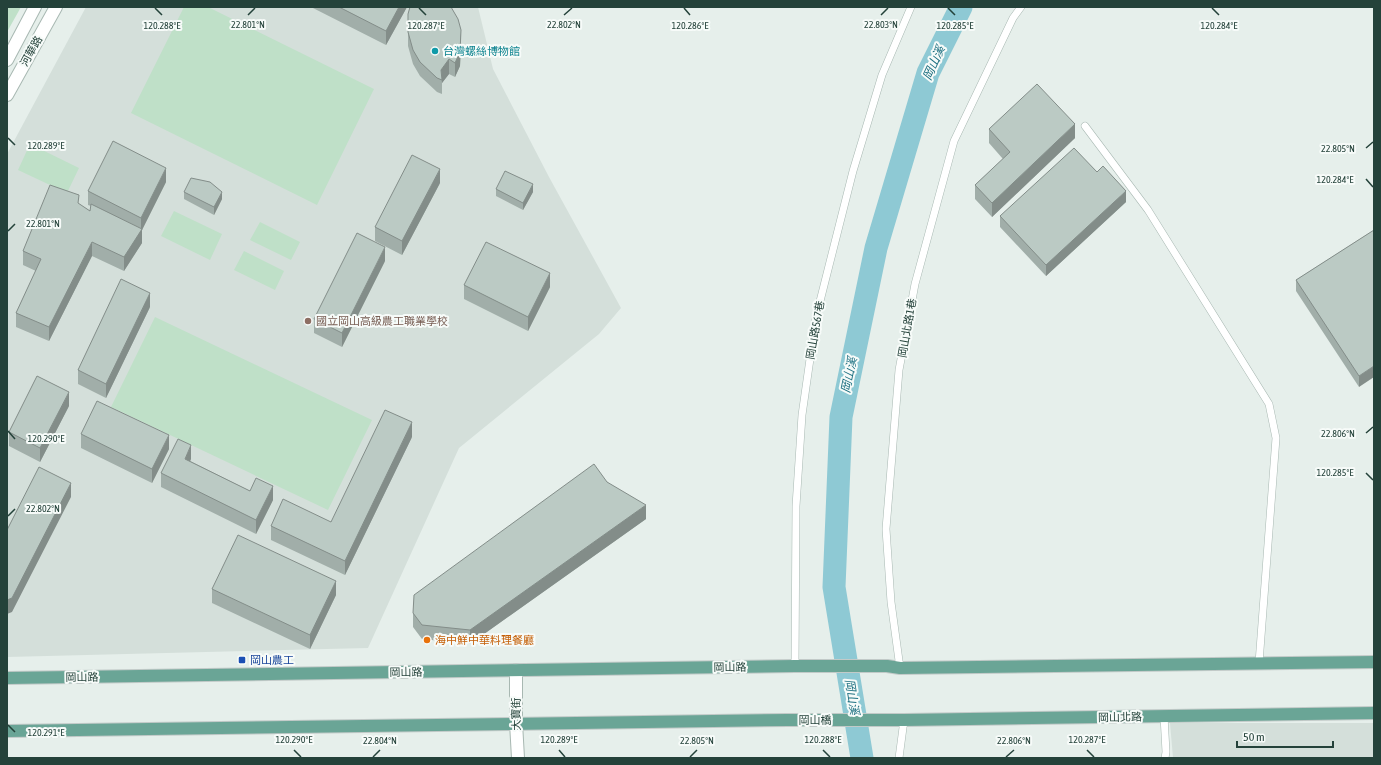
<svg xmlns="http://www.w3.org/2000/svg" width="1381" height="765" font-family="'Asap Condensed','Noto Sans TC',sans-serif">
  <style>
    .built { fill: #d4dfda }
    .green { fill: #bfe0c8 }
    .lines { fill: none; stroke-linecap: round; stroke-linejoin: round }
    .river { stroke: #8ec9d4; stroke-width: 23 }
    .service-casing { stroke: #a8b8b2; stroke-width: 8 }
    .minor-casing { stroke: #a8b8b2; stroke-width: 14 }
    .tertiary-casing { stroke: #a8b8b2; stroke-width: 14 }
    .primary-casing { stroke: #c2cac8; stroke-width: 14 }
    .service { stroke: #fff; stroke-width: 7 }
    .minor { stroke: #fff; stroke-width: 12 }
    .tertiary { stroke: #fff; stroke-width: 12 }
    .primary { stroke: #6aa596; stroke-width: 12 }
    .wall { fill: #a1aea9 }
    .shaded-wall { fill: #838d89 }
    .building { fill: #bbcac4; stroke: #838d89 }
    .ticks { fill: none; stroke: #24423a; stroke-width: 1.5 }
    .culture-dot { fill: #0f9aa8; stroke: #f7fbf9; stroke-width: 1.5 }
    .education-dot { fill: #8d6e63; stroke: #f7fbf9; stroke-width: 1.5 }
    .food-dot { fill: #e8710a; stroke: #f7fbf9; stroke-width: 1.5 }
    .transit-dot { fill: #1a4fb4; stroke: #f7fbf9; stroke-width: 1.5 }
    .labels { text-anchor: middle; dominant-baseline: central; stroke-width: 4; stroke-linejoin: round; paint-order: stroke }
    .street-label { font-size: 11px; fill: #24423a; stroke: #f7fbf9 }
    .culture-label { font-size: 11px; fill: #0d838f; stroke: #f7fbf9; text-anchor: start }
    .education-label { font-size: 11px; fill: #785e54; stroke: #f7fbf9; text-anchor: start }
    .food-label { font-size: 11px; fill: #c56008; stroke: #f7fbf9; text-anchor: start }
    .transit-label { font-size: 11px; fill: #164399; stroke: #f7fbf9; text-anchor: start }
    .water-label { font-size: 12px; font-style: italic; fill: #1c6f80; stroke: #f7fbf9 }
    .ticks-label { font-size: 10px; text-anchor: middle; fill: #24423a; stroke: #f7fbf9; stroke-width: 4; stroke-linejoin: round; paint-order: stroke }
  </style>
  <rect width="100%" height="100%" fill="#e6efeb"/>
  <path class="built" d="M86 7H478L493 69 549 177 621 308 599 334 459 448 368 648 7 657V154Z
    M1170 723H1374V758H1173Z"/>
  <path class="green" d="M7 7H21L7 32Z
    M184 7H208L374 89 317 205 131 113Z
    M30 144 79 168 67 193 18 170Z
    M174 211 222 234 210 260 161 236Z
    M260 222 300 242 291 260 250 240Z
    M244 251 284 271 275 290 234 270Z
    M155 317 372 420 328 510 111 407Z"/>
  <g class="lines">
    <path class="river" d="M862 758 834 587 841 417 876 248 928 73 961 7"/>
    <g class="service-casing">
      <path id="service" d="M1085 126 1148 210 1269 404 1276 438 1259 663
        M795 666 796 506 802 415 816 317 853 171 882 75 911 7
        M900 668 891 602 886 529 899 370 915 284 954 141 1013 18 1021 7
        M1164 716 1166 752 1165 758
        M899 758 904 720"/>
    </g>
    <g class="minor-casing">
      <path id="minor" d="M516 670V723L518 758"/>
    </g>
    <g class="tertiary-casing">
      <path id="tertiary" d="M7 60 35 7
        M7 95 56 7"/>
    </g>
    <g class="primary-casing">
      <path id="primary" d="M7 678 795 666H887L900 668 1374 662
        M7 731 788 720H904L1374 713"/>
    </g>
    <use href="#service" class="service"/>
    <use href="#minor" class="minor"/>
    <use href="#tertiary" class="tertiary"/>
    <use href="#primary" class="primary"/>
  </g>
  <path class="wall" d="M311 7H407L386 45Z
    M408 14 461 44 460 66 455 77 449 74 442 83V94L437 92 420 76 413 64 408 46Z
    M989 129 1075 138 992 217 975 199V185L1003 159 989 143Z
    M1097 172 1126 202 1046 276 1000 227V216Z
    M166 182 142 230V243L124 271 92 256 49 341 16 327V313L36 271 23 265V251L79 204 90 211 91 206 88 205V191Z
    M440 183 402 255 375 241V227Z
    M496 189 533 192 523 210 496 196Z
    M184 192 222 199 214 215 184 199Z
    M1374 230 1359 387 1296 291V280Z
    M385 261 342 347 314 333V319Z
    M464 285 550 287 528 331 464 299Z
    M150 307 106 398 78 384V370Z
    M69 406 40 462 9 446V432Z
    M81 434 169 449 152 483 81 448Z
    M412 437 345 575 271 540V526L331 522Z
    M191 459 190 461 250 491 273 500 256 534 161 487V473Z
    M607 482 646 519 470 644 422 639 413 627V613Z
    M212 589 336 595 310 649 212 603Z"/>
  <path class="shaded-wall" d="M399 7H407L386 45V31Z
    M461 30V44L460 66 455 77V63Z
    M449 59V74L442 83 441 70Z
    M1075 124V138L992 217V203Z
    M166 168V182L142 230V243L124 271V257L141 230V218Z
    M440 169V183L402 255V241Z
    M533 184V192L523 210V203Z
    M1126 191V202L1046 276V265Z
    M222 192V199L214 215V207Z
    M92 242V256L49 341V327Z
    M385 247V261L342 347V333Z
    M550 273V287L528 331V317Z
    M150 293V307L106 398V384Z
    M1374 366V377L1359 387V376Z
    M69 392V406L40 462V448Z
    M412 422V437L345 575V561Z
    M169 435V449L152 483V469Z
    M191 445V459L185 473V459Z
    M71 483V497L12 612 7 614V600Z
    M273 486V500L256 534V520Z
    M646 505V519L470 644V630Z
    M336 581V595L310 649V635Z"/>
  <path class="building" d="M339 7H399L386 31Z
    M410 7H451L458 19 461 30 460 52 455 63 449 59 441 70 442 80 437 78 420 62 413 50 408 32V14Z
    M1037 84 1075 124 992 203 975 185 1010 152 989 129Z
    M113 141 166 168 141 218 88 191Z
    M1074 148 1097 172 1103 166 1126 191 1046 265 1000 216Z
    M412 155 440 169 402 241 375 227Z
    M505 171 533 184 523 203 496 189Z
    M191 178 210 182 222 192 214 207 184 192Z
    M50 185 79 195 78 203 90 211 91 204 142 229 124 257 92 242 49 327 16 313 41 259 23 251Z
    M1374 230V366L1359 376 1296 280Z
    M357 233 385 247 342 333 314 319Z
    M486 242 550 273 528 317 464 285Z
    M121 279 150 293 106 384 78 370Z
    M37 376 69 392 40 448 9 432Z
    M97 401 169 435 152 469 81 434Z
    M385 410 412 422 345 561 271 526 283 499 331 522Z
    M178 439 191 445 185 459 250 491 256 478 273 486 256 520 161 473Z
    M594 464 607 482 646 505 470 630 422 625 413 613 414 595Z
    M39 467 71 483 12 598 7 600V530Z
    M238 535 336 581 310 635 212 589Z"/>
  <path class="ticks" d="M155 8 162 15M419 8 426 15M684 8 690 15M948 8 955 15M1212 8 1219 15M248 15 255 8M564 15 572 8M881 15 888 8M8 138 15 145M1366 148 1373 142M1366 179 1373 187M8 231 15 224M8 431 15 439M1366 433 1373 427M1366 473 1373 480M8 516 15 509M8 725 15 732M294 750 301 757M559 750 565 757M823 750 830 757M1087 750 1094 757M373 757 380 750M690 757 697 750M1006 757 1014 750"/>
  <circle class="culture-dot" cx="435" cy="51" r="4"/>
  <circle class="education-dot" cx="308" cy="321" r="4"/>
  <circle class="food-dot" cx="427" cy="640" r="4"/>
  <rect class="transit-dot" x="238" y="656" width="8" height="8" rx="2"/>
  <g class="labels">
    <g class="street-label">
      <text transform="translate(31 51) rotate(-61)">河華路</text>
      <text transform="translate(907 328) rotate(-80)">岡山北路1巷</text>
      <text transform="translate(815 330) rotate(-80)">岡山路567巷</text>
      <text transform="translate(730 667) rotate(-1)">岡山路</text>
      <text transform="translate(406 672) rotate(-1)">岡山路</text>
      <text transform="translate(82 677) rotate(-1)">岡山路</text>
      <text transform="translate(516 714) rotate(-91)">大寶街</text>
      <text transform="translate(1120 717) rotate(-1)">岡山北路</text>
      <text x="815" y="720">岡山橋</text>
    </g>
    <g class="culture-label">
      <text x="443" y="51">台灣螺絲博物館</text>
    </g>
    <g class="education-label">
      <text x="316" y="321">國立岡山高級農工職業學校</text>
    </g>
    <g class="food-label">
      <text x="435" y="640">海中鮮中華料理餐廳</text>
    </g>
    <g class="transit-label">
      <text x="250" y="660">岡山農工</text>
    </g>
    <g class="water-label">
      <text transform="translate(934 63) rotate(-66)">岡山溪</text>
      <text transform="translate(849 375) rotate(-78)">岡山溪</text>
      <text transform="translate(852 697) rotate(81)">岡山溪</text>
    </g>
  </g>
  <g class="ticks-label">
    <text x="248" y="28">22.801°N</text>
    <text x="564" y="28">22.802°N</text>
    <text x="881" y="28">22.803°N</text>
    <text x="162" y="29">120.288°E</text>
    <text x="426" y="29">120.287°E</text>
    <text x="690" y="29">120.286°E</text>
    <text x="955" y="29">120.285°E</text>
    <text x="1219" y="29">120.284°E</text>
    <text x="46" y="149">120.289°E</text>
    <text x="1338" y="152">22.805°N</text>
    <text x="1335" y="183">120.284°E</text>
    <text x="43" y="227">22.801°N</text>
    <text x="1338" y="437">22.806°N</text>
    <text x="46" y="442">120.290°E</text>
    <text x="1335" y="476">120.285°E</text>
    <text x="43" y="512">22.802°N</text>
    <text x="46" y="736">120.291°E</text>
    <text x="294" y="743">120.290°E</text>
    <text x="559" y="743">120.289°E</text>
    <text x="823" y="743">120.288°E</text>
    <text x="1087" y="743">120.287°E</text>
    <text x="380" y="744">22.804°N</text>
    <text x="697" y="744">22.805°N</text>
    <text x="1014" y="744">22.806°N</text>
  </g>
  <rect width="1381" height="765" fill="none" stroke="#24423a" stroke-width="16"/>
  <path d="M1237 741v6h96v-6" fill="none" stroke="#24423a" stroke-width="2"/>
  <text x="1243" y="741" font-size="12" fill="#24423a" stroke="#f7fbf9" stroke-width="3" paint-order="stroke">50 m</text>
</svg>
